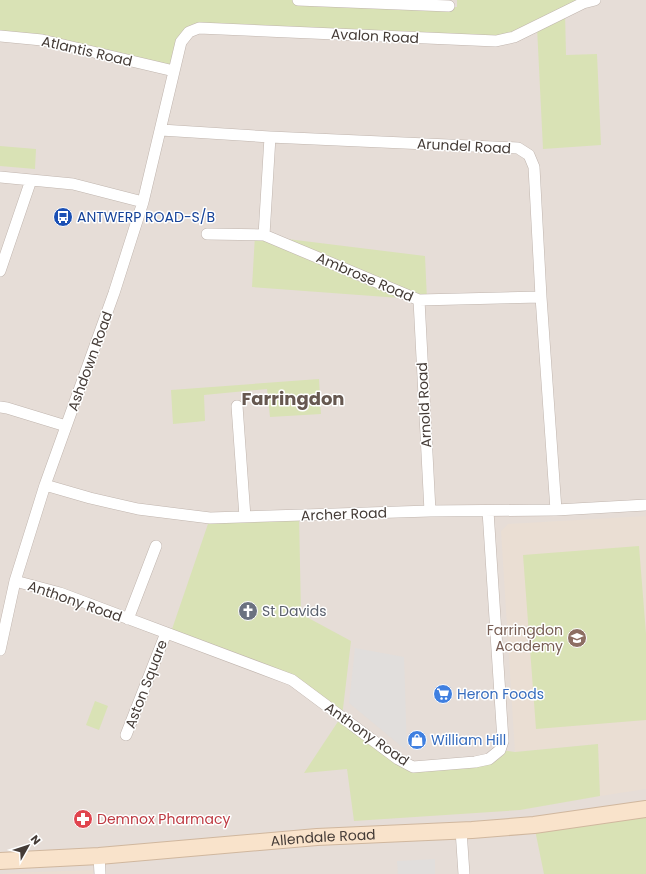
<svg xmlns="http://www.w3.org/2000/svg" width="646" height="874" font-family="Poppins,sans-serif">
  <style>
    .residential { fill: #e6ddd7 }
    .education { fill: #eaded3 }
    .green { fill: #d9e2b5 }
    .parking { fill: #e1dedc }
    .lines { fill: none; stroke-linecap: round; stroke-linejoin: round }
    .street-casing { stroke: #c0b5ae; stroke-width: 12 }
    .secondary-casing { stroke: #d0b79e; stroke-width: 18 }
    .street { stroke: #fff; stroke-width: 11 }
    .secondary { stroke: #f9e3cb; stroke-width: 16 }
    .labels { text-anchor: middle; dominant-baseline: central; stroke-width: 3; stroke-linejoin: round; paint-order: stroke }
    .street-label { font-size: 14px; fill: #453c37; stroke: #fff }
    .transit-label { font-size: 14px; fill: #164399; stroke: #fff; text-anchor: start }
    .worship-label { font-size: 14px; fill: #5b616d; stroke: #fff; text-anchor: start }
    .education-label { font-size: 14px; fill: #785e54; stroke: #fff; text-anchor: end }
    .shop-label { font-size: 14px; fill: #366cbe; stroke: #fff; text-anchor: start }
    .health-label { font-size: 14px; fill: #be3a42; stroke: #fff; text-anchor: start }
    .district-label { font-size: 18px; font-weight: bold; fill: #665850; stroke: #fff }
  </style>
  <rect width="100%" height="100%" fill="#f2ede8"/>
  <path class="residential" d="M0 0H646V874H0Z"/>
  <path class="education" d="M646 516V789L600 796 598 744 515 752 501 531 508 524Z
    M93 870V874H0L10 873Z"/>
  <path class="green" d="M0 0H299L457 7V0H594L565 12 566 55 597 54 601 145 543 149 537 27 514 37 189 32 174 71 0 36Z
    M0 146 36 149 35 169 0 166Z
    M255 235 425 256 427 300 252 287Z
    M319 379 321 414 270 417 267 389 204 395 205 421 173 424 171 390Z
    M299 515 301 614 351 641 342 717 413 767 475 762 500 750 515 752 598 744 600 796 520 810 354 821 347 769 304 773 341 717 292 680 170 635 210 518Z
    M639 546 646 634V720L536 729 523 555Z
    M95 701 108 706 99 730 86 725Z
    M646 809V874H544L534 825Z"/>
  <path class="parking" d="M355 648 404 657 407 751 349 703Z
    M435 859V874H398L397 861Z"/>
  <g class="lines">
    <g class="street-casing">
      <path id="street" d="M298 0 449 6
        M0 36 42 40 174 71
        M161 130 270 137 518 148 529 155 534 167 541 297 556 510
        M0 177 73 184 143 202
        M207 234 264 235 419 300 541 297
        M264 235 270 137
        M0 271 31 180
        M419 300 430 511
        M237 406 245 517
        M0 407 7 408 66 426
        M45 485 90 498 138 509 210 518 430 511 556 510 646 505
        M15 581 60 593 292 680 398 759 413 767 475 762 489 759 500 750 503 741 488 511
        M128 619 156 546
        M0 650 15 581 45 485 114 293 143 202 181 42 189 32 199 28 496 41 514 37 583 3 595 0
        M126 735 166 633
        M461 830 464 874
        M99 856 100 874"/>
    </g>
    <g class="secondary-casing">
      <g id="secondary">
        <path id="s1" d="M0 861 99 856 317 837 472 830 534 825 646 809"/>
      </g>
    </g>
    <use href="#street" class="street"/>
    <use href="#secondary" class="secondary"/>
  </g>
  <defs>
    <g id="bus-disc" transform="scale(1)"><circle r="9.5" fill="#1a4fb4" stroke="#fff"/><path d="M-5-6H5V4H4V6H2V4H-2V6H-4V4H-5ZM-3.5-4V0h7V-4ZM-3.5 1.2v1.5H-2V1.2ZM2 1.2v1.5H3.5V1.2Z" fill="#fff"/></g>
    <g id="church-disc" transform="scale(1)"><circle r="9.5" fill="#6b7280" stroke="#fff"/><path d="M-1.2-6h2.4v3.5h3.3v2.4h-3.3V6h-2.4V-.1h-3.3v-2.4h3.3Z" fill="#fff"/></g>
    <g id="school-disc" transform="scale(1)"><circle r="9.5" fill="#8d6e63" stroke="#fff"/><path d="M0-5L7-2L0 1L-7-2ZM-4 1L0 2.5L4 1V4Q0 6-4 4Z" fill="#fff"/></g>
    <g id="supermarket-disc" transform="scale(1)"><circle r="9.5" fill="#3f7fe0" stroke="#fff"/><path d="M-6-5.5h2.5l.6 2H6L4.5 2H-2.5L-4.4-4H-6ZM-1.5 3.2a1.3 1.3 0 1 0 .1 0ZM3 3.2a1.3 1.3 0 1 0 .1 0Z" fill="#fff"/></g>
    <g id="shop-disc" transform="scale(1)"><circle r="9.5" fill="#3f7fe0" stroke="#fff"/><path d="M-5-2.5h2.3a2.7 3.5 0 0 1 5.4 0H5L5.5 6h-11ZM-1.5-2.5h3a1.5 2.3 0 0 0-3 0Z" fill="#fff"/></g>
    <g id="pharmacy-disc" transform="scale(1)"><circle r="9.5" fill="#e0444e" stroke="#fff"/><path d="M-2-6h4v4h4v4h-4v4h-4v-4h-4v-4h4Z" fill="#fff"/></g>
  </defs>
  <g fill-rule="evenodd">
    <use href="#bus-disc" x="63" y="217"/>
    <use href="#church-disc" x="248" y="611"/>
    <use href="#school-disc" x="577" y="638"/>
    <use href="#supermarket-disc" x="443" y="694"/>
    <use href="#shop-disc" x="417" y="740"/>
    <use href="#pharmacy-disc" x="83" y="819"/>
  </g>
  <g class="labels">
    <g class="street-label">
      <text transform="translate(375 36) rotate(3)">Avalon Road</text>
      <text transform="translate(87 51) rotate(13)">Atlantis Road</text>
      <text transform="translate(464 146) rotate(3)">Arundel Road</text>
      <text transform="translate(365 277) rotate(23)">Ambrose Road</text>
      <text transform="translate(90 361) rotate(-70)">Ashdown Road</text>
      <text transform="translate(424 405) rotate(-93)">Arnold Road</text>
      <text transform="translate(344 514) rotate(-2)">Archer Road</text>
      <text transform="translate(75 601) rotate(19)">Anthony Road</text>
      <text transform="translate(146 684) rotate(-69)">Aston Square</text>
      <text transform="translate(367 734) rotate(35)">Anthony Road</text>
      <text stroke="none"><textPath href="#s1" startOffset="324">Allendale Road</textPath></text>
    </g>
    <g class="transit-label">
      <text x="77" y="217">ANTWERP ROAD-S/B</text>
    </g>
    <g class="worship-label">
      <text x="262" y="611">St Davids</text>
    </g>
    <g class="education-label">
      <text x="563" y="630">Farringdon<tspan x="563" dy="16">Academy</tspan></text>
    </g>
    <g class="shop-label">
      <text x="457" y="694">Heron Foods</text>
      <text x="431" y="740">William Hill</text>
    </g>
    <g class="health-label">
      <text x="97" y="819">Demnox Pharmacy</text>
    </g>
    <g class="district-label">
      <text x="293" y="398">Farringdon</text>
    </g>
  </g>
  <g transform="translate(28 846) rotate(51)" stroke="#ffffff" stroke-width="3" paint-order="stroke">
  <path d="M0-3L7 15L0 10L-7 15Z" fill="#453c37"/>
  <text y="-6" font-size="11" font-weight="bold" text-anchor="middle" fill="#453c37">N</text>
  </g>
</svg>
